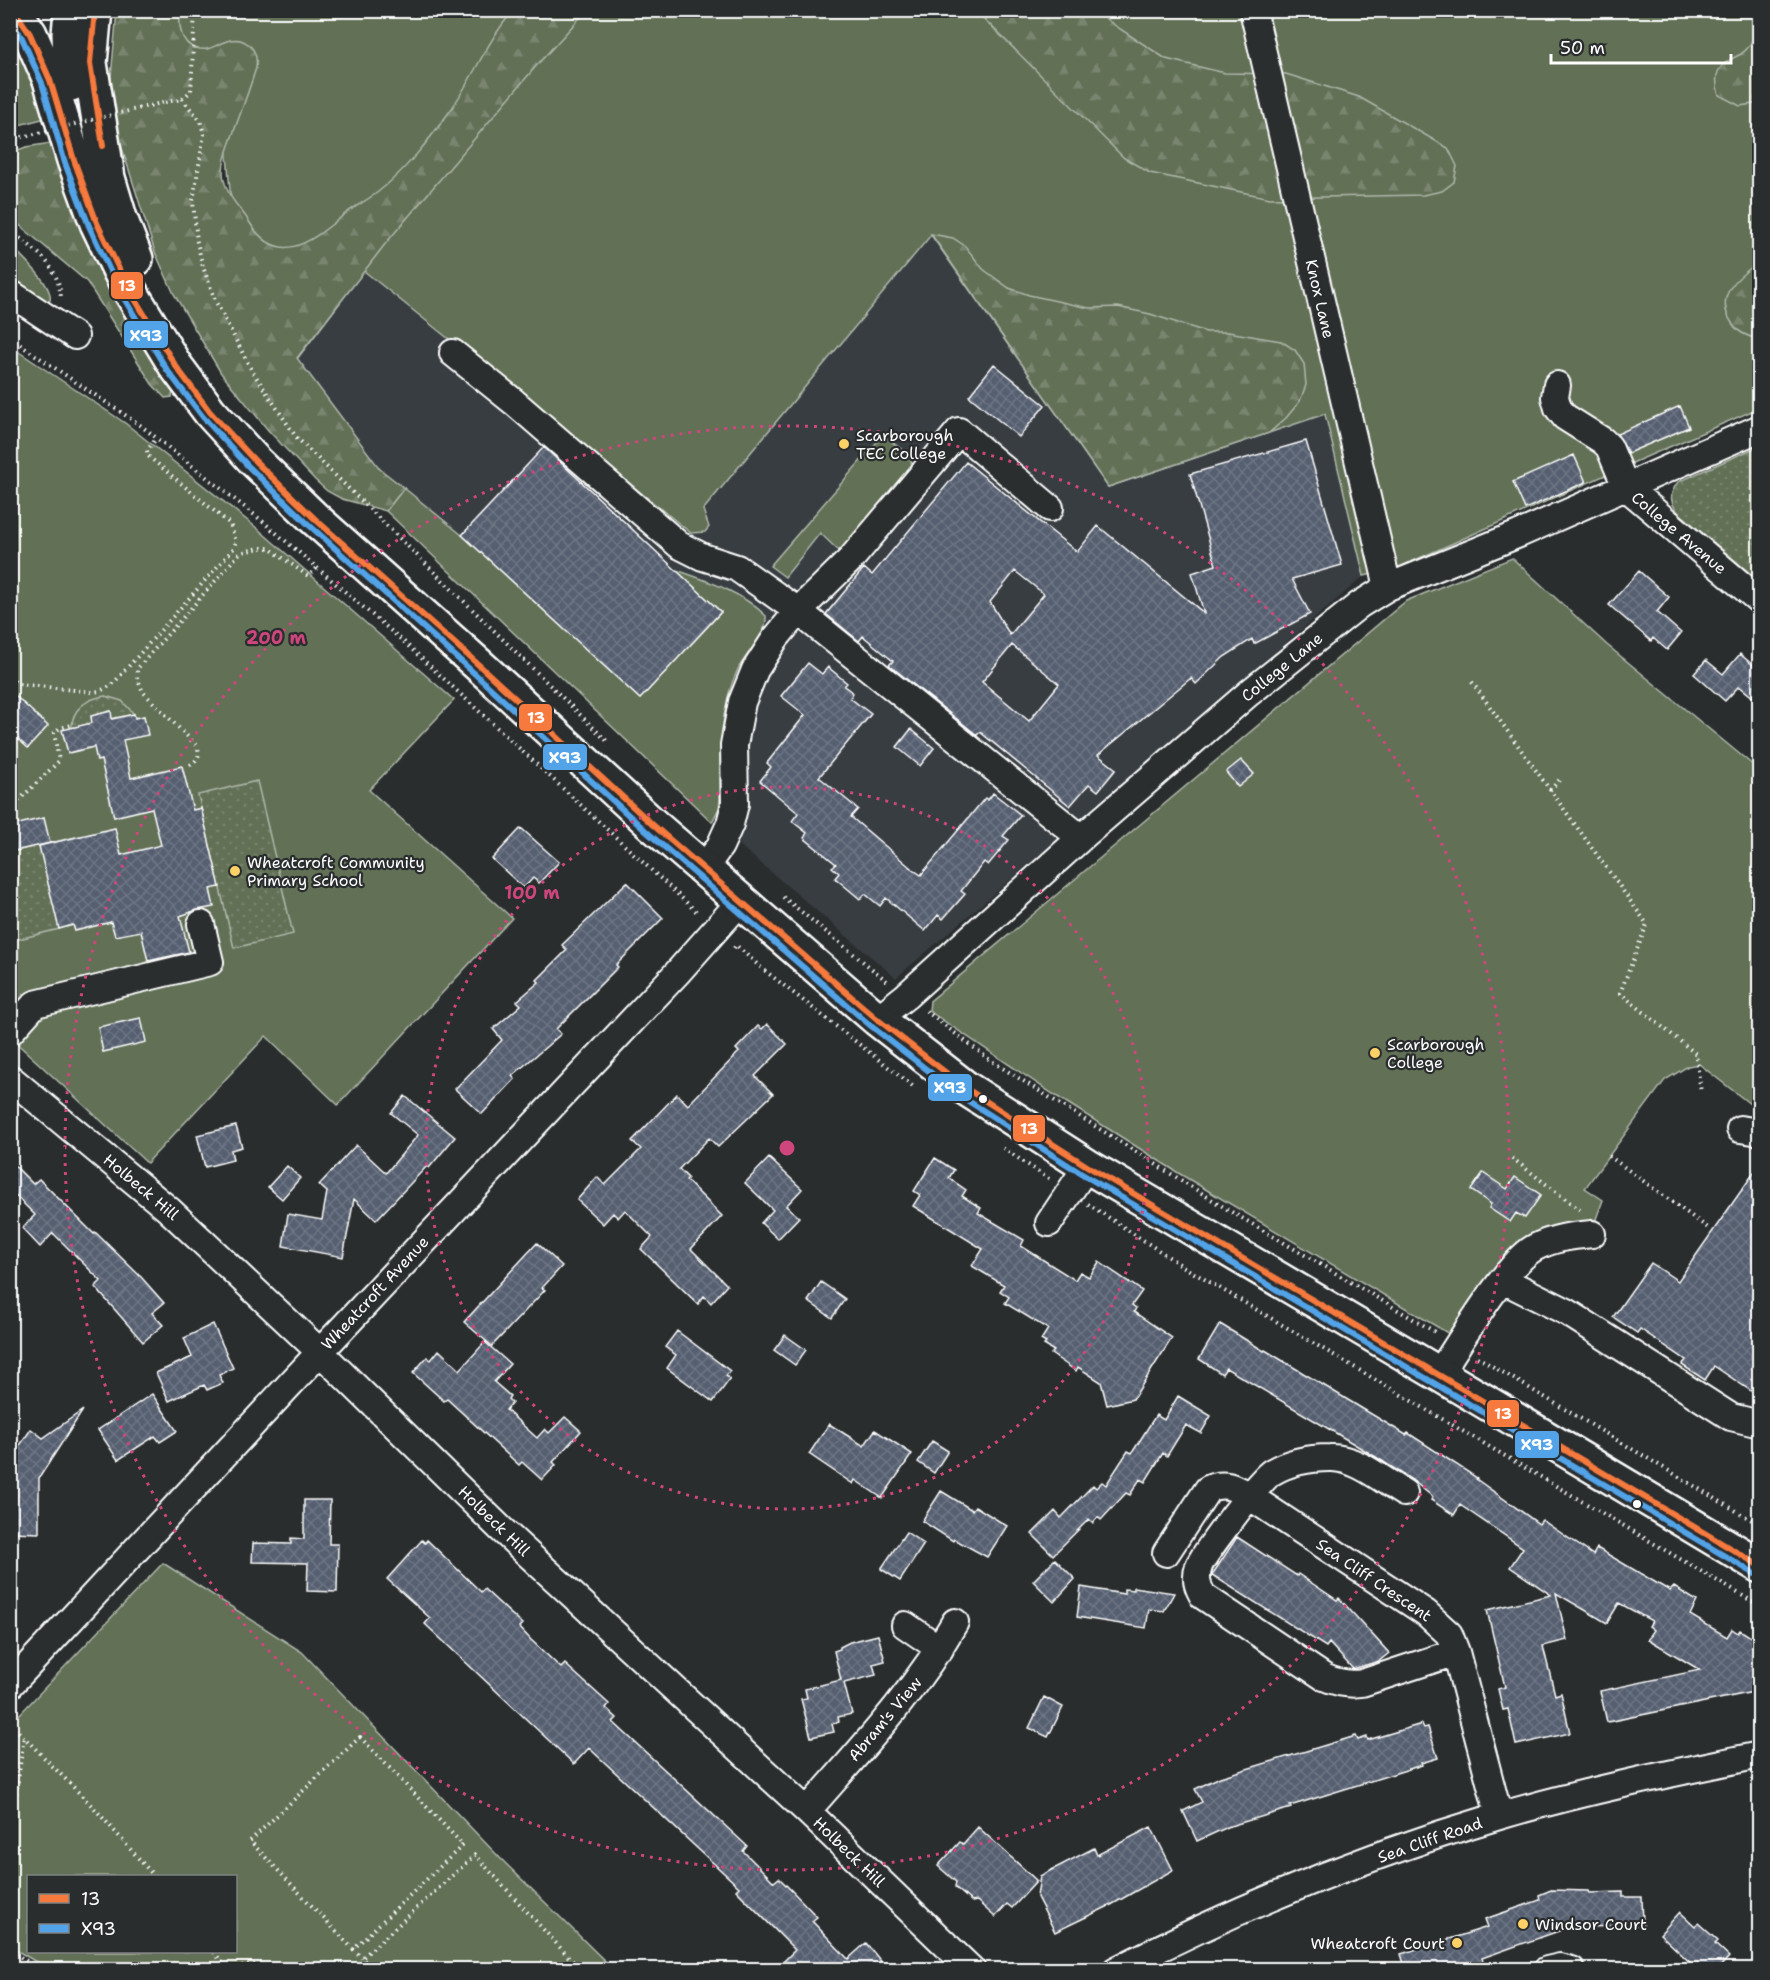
<svg xmlns="http://www.w3.org/2000/svg" width="1770" height="1980" font-family="'Shantell Sans',sans-serif">
  <style>
    .built { fill: #373c42 }
    .grass { fill: #627057; stroke: #b0b8ab; stroke-width: 1.5; fill-rule: evenodd }
    .forest { fill: url(#forest-firs); stroke: #b0b8ab; stroke-width: 1.5 }
    .park { fill: url(#park-dots); stroke: #b0b8ab; stroke-width: 1.5 }
    .building { fill: url(#building-cross-hatch); stroke: #fff; stroke-width: 1.5; fill-rule: evenodd }
    .lines { fill: none; stroke-linecap: round; stroke-linejoin: round }
    .minor-casing { stroke: #fff; stroke-width: 30 }
    .highway-casing { stroke: #fff; stroke-width: 38 }
    .path { stroke: #fff; stroke-width: 4; stroke-dasharray: 1.5 4.5; stroke-linecap: butt }
    .minor { stroke: #2a2d2e; stroke-width: 26 }
    .highway { stroke: #2a2d2e; stroke-width: 33 }
    .path-bridge { stroke: #fff; stroke-width: 4; stroke-dasharray: 1.5 4.5; stroke-linecap: butt }
    .bus-1-casing { stroke: #2a2d2e; stroke-width: 10 }
    .bus-2-casing { stroke: #2a2d2e; stroke-width: 10 }
    .bus-1 { stroke: #f6793e; stroke-width: 6 }
    .bus-2 { stroke: #53a3e8; stroke-width: 6 }
    .ring { fill: none; stroke: #ce467c; stroke-width: 3; stroke-dasharray: 3 6 }
    .poi-dot { fill: #ffd166; stroke: #2a2d2e; stroke-width: 2 }
    .bus-dot { fill: #fff; stroke: #2a2d2e; stroke-width: 2 }
    .labels { text-anchor: middle; dominant-baseline: central; stroke-width: 4.5; stroke-linejoin: round; paint-order: stroke }
    .street-label { font-size: 16px; fill: #fff; stroke: #2a2d2e }
    .poi-label { font-size: 16px; fill: #fff; stroke: #2a2d2e; text-anchor: start }
    .centre { fill: #ce467c; stroke: #2a2d2e; stroke-width: 3 }
    .ring-label { font-size: 18px; text-anchor: middle; font-weight: bold; fill: #ce467c; stroke: #2a2d2e; stroke-width: 4.5; stroke-linejoin: round; paint-order: stroke }
    .line-badge { stroke: #2a2d2e; stroke-width: 2 }
    .badge-label { font-size: 16px; text-anchor: middle; font-weight: bold; fill: #fff }
  </style>
  <defs>
    <pattern id="forest-firs" width="22" height="20" patternUnits="userSpaceOnUse" patternTransform="scale(1.5)"><rect width="22" height="20" fill="#627057"/><path d="M5 1l3.5 6h-7zM16 11l3.5 6h-7z" fill="#7a8570"/></pattern>
    <pattern id="park-dots" width="8" height="8" patternUnits="userSpaceOnUse" patternTransform="scale(1.5)"><rect width="8" height="8" fill="#627057"/><path d="M2 2h.1M6 6h.1" fill="none" stroke="#7a8570" stroke-width="1.8" stroke-linecap="round"/></pattern>
    <pattern id="building-cross-hatch" width="8" height="8" patternUnits="userSpaceOnUse" patternTransform="scale(1.5)"><rect width="8" height="8" fill="#555e6f"/><path d="M0 0l8 8M0 8l8-8" fill="none" stroke="#6e7685"/></pattern>
  </defs>
  <rect width="100%" height="100%" fill="#2a2d2e"/>
  <filter id="ink" filterUnits="userSpaceOnUse"><feTurbulence type="fractalNoise" baseFrequency=".0167" numOctaves="2"/><feDisplacementMap in="SourceGraphic" scale="12" xChannelSelector="R" yChannelSelector="G"/><feConvolveMatrix kernelMatrix="1 2 1 2 8 2 1 2 1" color-interpolation-filters="sRGB"/></filter>
  <g filter="url(#ink)">
    <path class="built" d="M563 11 931 234 1108 487 1325 414 1364 576 896 978 712 822 386 511 404 488 380 469 297 359Z"/>
    <path class="grass" d="M169 11H1759V408L1630 464 1395 569 1364 576 1325 414 1108 487 931 235 703 510 709 527 705 532 691 533 364 271 297 359 234 237 222 97 174 56Z
      M10 33 37 82 46 118 11 127Z
      M11 246C20 255 64 294 46 305L11 287Z
      M10 346 125 423 258 529 454 700 369 790 512 918 338 1105 266 1036 147 1163 11 1038Z
      M883 435 910 456 912 466 841 553 820 533 785 577 770 566Z
      M404 488 462 535 640 699 721 612 676 570C708 581 742 592 766 616 767 636 747 652 738 669 719 708 720 756 720 798L719 808 712 822 386 511Z
      M1512 558 1607 645 1759 770V1111L1699 1064 1688 1066 1665 1080 1585 1188 1603 1200 1596 1219 1584 1226H1569L1451 1335 1180 1174 1053 1094 929 1011 930 1001 1406 601Z
      M163 1563 302 1652 500 1858 613 1969H48L11 1947V1719L19 1715ZM28 1876H236V1952H28Z"/>
    <path class="forest" d="M181 10C177 30 183 52 207 49 213 48 218 44 224 42 244 34 259 48 256 68 249 91 240 114 232 137 228 148 223 160 223 172 223 178 225 184 227 189 232 202 243 211 250 223 278 267 309 243 340 218 352 208 366 201 378 192 406 170 429 140 450 111 473 78 487 41 513 11H586L537 65 386 243 297 358 380 469 404 488 386 511 342 499 327 491 315 480 268 430 221 373 174 294 155 252 115 126 111 93V77L117 11Z
      M976 11H1095L1117 27 1166 59 1225 73 1286 74 1359 97 1448 148 1457 166 1454 182 1442 191 1423 195 1270 198 1150 173 1124 158Z
      M1755 11H1760L1759 103 1740 106 1719 95C1717 88 1715 79 1718 72 1722 63 1733 58 1741 54 1754 46 1758 25 1755 11Z
      M51 143 73 207 101 269 173 393 172 397 165 398 152 384 87 282 11 218 10 153 26 147Z
      M931 234 953 238 965 246 983 269 995 278 1009 288 1029 295 1089 308 1118 307 1150 314 1206 332H1228L1281 341 1295 350 1304 364 1306 385 1300 401 1286 418 1269 433 1108 487Z
      M1759 262V339C1748 337 1738 333 1732 323 1713 296 1738 276 1759 262Z"/>
    <path class="park" d="M1759 446V581L1677 511C1669 500 1670 493 1678 482Z
      M105 696 122 701 134 714 112 719 110 711 91 716 92 723 72 728C71 709 88 698 105 696Z
      M257 781 293 934 234 948 198 795Z
      M80 836 84 853 59 929 11 941V852Z"/>
    <path class="building" d="M994 364 1045 405 1019 437 969 396Z
      M1680 406 1689 427 1628 453 1617 434Z
      M1306 441 1342 565 1292 579 1310 614 1254 644 1252 639 1224 657 1196 684 1191 678 1098 755 1116 769 1098 791 1089 784 1070 806 980 732 977 735 889 665 893 661 863 636 859 641 826 614 864 568 872 575 966 462 1077 552 1098 526 1204 613 1192 573 1216 565 1190 474ZM1015 571 1044 594 1010 635 990 602ZM1012 645 1059 684 1029 721 982 682Z
      M544 447 721 612 640 699 462 535Z
      M1574 455 1586 482 1525 509 1513 482Z
      M1639 571 1669 597 1657 612 1681 633 1667 650 1653 638 1651 641 1609 605Z
      M1740 654 1760 671V703L1739 686 1725 701 1694 674 1706 660 1723 674Z
      M808 663 822 674 828 667 847 683 844 686 853 693 850 698 871 714 819 777 858 809 851 817 911 868 921 875 985 798 988 800 993 793 1021 815 1003 836 1009 840 988 865 984 862 961 891 965 894 943 919 938 915 925 931 886 898 880 906 865 894 860 899 835 878 839 873 832 867 836 864 804 838 807 833 792 821 798 813 760 781 771 767 767 763 805 715 781 696Z
      M10 691 48 726 28 748 10 732Z
      M111 711 112 719 134 714 135 718 144 716 148 735 123 740 131 778 182 766 193 810 201 808 220 887 210 889 214 907 197 910 180 916 189 952 148 961 141 931 115 936 111 922 75 931 73 925 59 929 39 846 115 828 121 855 161 845 152 808 114 817 101 760 97 761 94 747 68 753 62 730 92 723 91 716Z
      M911 729 934 748 920 766 897 747Z
      M1241 760 1254 774 1238 787 1226 772Z
      M44 818 50 843 10 852V826Z
      M521 828 559 862 539 883 533 878 524 888 492 859Z
      M627 882 663 918 616 965 618 967 556 1029 561 1034 512 1076 515 1079 482 1114 455 1089 502 1040 493 1029 521 1005 517 1001 539 982 537 980 567 950 562 945Z
      M141 1018 146 1042 103 1052 98 1027Z
      M767 1024 787 1044 755 1076 773 1094 718 1147 709 1138 679 1169 688 1178 686 1180 722 1216 691 1249 727 1285 711 1303 704 1296 698 1304 641 1249 652 1237 625 1210 618 1218 613 1213 603 1224 577 1200 597 1177 605 1185 641 1149 632 1141 677 1094 688 1105 739 1052 736 1049 758 1026 762 1029Z
      M405 1096 455 1137 429 1168 427 1166 376 1220 354 1199 343 1257 283 1246 288 1214 322 1220 327 1192 319 1185 356 1145 386 1173 418 1135 391 1113Z
      M236 1126 242 1147 231 1150 233 1160 205 1167 197 1135Z
      M769 1158 802 1189 786 1206 799 1217 778 1239 761 1223 773 1210 745 1183Z
      M935 1158 954 1170 949 1178 966 1190 962 1196 981 1208 978 1213 1024 1240 1021 1246 1029 1251 1075 1280 1080 1272 1089 1277 1099 1262 1142 1291 1132 1305 1136 1308 1134 1312 1172 1338 1133 1399 1107 1405 1101 1382 1078 1367 1076 1371 1051 1354 1054 1351 1044 1345 1046 1343 1041 1340 1048 1329 1005 1303 1009 1297 1000 1291 1004 1285 972 1266 983 1249 913 1206 920 1195 914 1191Z
      M10 1161 33 1184 39 1179 94 1234 95 1232 141 1277 164 1303 152 1313 163 1325 143 1342 95 1287 101 1281 53 1233 40 1247 22 1228 35 1215 10 1190Z
      M1760 1164V1397L1714 1366 1705 1380 1682 1365 1686 1360 1640 1329 1637 1333 1613 1317 1651 1263 1678 1281Z
      M287 1166 300 1178 282 1199 268 1187Z
      M1483 1173 1507 1189 1515 1177 1541 1195 1525 1218 1516 1213 1510 1222 1489 1208 1491 1204 1471 1190Z
      M537 1243 562 1266 542 1288 545 1290 492 1346 464 1322Z
      M821 1282 845 1299 832 1318 808 1301Z
      M213 1324 233 1368 219 1375 223 1383 207 1390 204 1385 169 1401 156 1373 192 1357 184 1338Z
      M1220 1324 1264 1351 1265 1350 1406 1435 1408 1433 1477 1478 1476 1479 1539 1524 1542 1520 1593 1555 1597 1548 1670 1591 1674 1587 1697 1601 1690 1615 1727 1637 1732 1629 1738 1633 1740 1630 1760 1643V1681L1753 1692 1607 1722 1600 1691 1700 1670 1648 1639 1654 1630 1649 1626 1652 1621 1619 1603 1607 1623 1556 1593 1567 1640 1543 1646 1555 1695 1561 1693 1570 1733 1516 1745 1508 1709 1503 1710 1498 1689 1505 1687 1487 1610 1551 1595 1510 1567 1523 1548 1460 1505 1454 1515 1431 1500 1433 1497 1412 1480 1376 1457 1226 1368 1222 1374 1199 1359Z
      M677 1331 730 1371 726 1376 730 1379 713 1402 667 1368 676 1355 665 1347Z
      M785 1335 806 1350 795 1365 774 1350Z
      M485 1342 510 1364 494 1382 510 1396 508 1399 512 1403 506 1410 537 1438 545 1429 549 1433 565 1417 581 1431 553 1462 556 1465 542 1480 522 1462 519 1465 447 1399 444 1401 413 1373 427 1357 431 1360 439 1350 460 1370Z
      M152 1394 177 1431 160 1442 155 1436 118 1460 98 1430Z
      M1178 1396 1211 1416 1201 1433 1186 1425 1167 1456 1163 1453 1145 1482 1140 1479 1130 1495 1126 1493 1101 1520 1098 1517 1093 1523 1089 1519 1053 1555 1032 1534 1055 1511 1061 1518 1093 1485 1096 1488 1102 1482 1106 1485 1128 1451 1132 1453 1156 1415 1164 1420Z
      M83 1410 39 1478V1533L10 1532V1460L31 1429 43 1438Z
      M829 1424 864 1446 875 1430 912 1454 882 1498 855 1480 853 1484 809 1454Z
      M932 1441 948 1451 934 1473 918 1462Z
      M941 1491 972 1510 975 1506 1007 1526 987 1557 954 1539 953 1541 922 1521Z
      M304 1500H330L329 1544H338L337 1592 307 1591 308 1563 252 1562 253 1543 291 1544V1538L304 1539Z
      M906 1532 924 1544 900 1581 881 1569Z
      M1237 1537 1297 1576 1298 1574 1337 1600 1339 1598 1389 1653 1379 1661 1353 1669 1329 1643 1326 1647 1212 1575Z
      M422 1540 425 1543 427 1540 481 1592 484 1589 522 1624 519 1627 531 1640 561 1668 565 1664 609 1704 606 1708 617 1718 613 1722 747 1846 743 1851 774 1882 779 1878 792 1891 817 1917 812 1921 848 1959 866 1943 888 1970H775L795 1950 736 1890 739 1887 589 1748 574 1764 425 1624 430 1618 387 1579Z
      M1055 1559 1075 1579 1054 1602 1033 1581Z
      M1081 1587 1124 1594V1589L1134 1590V1587L1174 1593 1164 1611 1149 1609 1146 1628 1077 1617Z
      M878 1635 885 1661 873 1664 876 1675 844 1683 852 1714 838 1717 839 1722 832 1724 834 1732 811 1737 801 1699 807 1698 805 1689 841 1680 834 1651 840 1649V1647L850 1642Z
      M1044 1697 1063 1707 1048 1737 1029 1728Z
      M1422 1724 1424 1728 1428 1727 1438 1758 1421 1763 1422 1765 1290 1806 1291 1808 1230 1826 1197 1841 1183 1811 1202 1802 1195 1789 1220 1777 1356 1736 1358 1740 1367 1737 1368 1740Z
      M978 1827 1037 1881 1012 1908 1007 1904 995 1917 977 1901 972 1902 955 1887 956 1882 938 1866 960 1842 963 1844Z
      M1151 1827 1173 1870 1111 1905 1055 1932 1037 1897 1040 1876 1094 1848 1097 1855Z
      M1551 1890 1588 1891 1589 1893 1623 1892V1897H1642L1643 1926 1570 1927 1482 1958 1483 1961 1458 1970H1406L1401 1954 1488 1927 1485 1919 1540 1900 1539 1895Z
      M1680 1912 1695 1926 1698 1923 1718 1941 1715 1944 1729 1957 1717 1970H1698L1660 1934Z"/>
    <g class="lines">
      <g class="minor-casing">
        <path id="minor" d="M1253 10 1388 587
          M10 293 75 336
          M453 353 514 402 679 545 703 557 737 568 798 611 1081 838
          M1557 385 1555 397 1558 408 1565 417 1603 441 1609 447 1626 487 1760 601
          M703 870 720 846 730 824 735 804 734 745 742 702 755 670 775 639 798 611 851 559 959 431 1050 508
          M877 1019 906 996 1081 838 1249 693 1359 605 1388 587 1519 534 1760 428
          M10 1032 35 1004 210 962 201 924
          M10 1078 169 1210 320 1352 501 1529 807 1811 972 1970
          M1740 1129 1760 1132
          M1049 1223 1087 1166
          M1503 1280 1567 1312 1731 1417 1760 1424
          M1439 1374C1459 1344 1505 1265 1534 1248 1553 1238 1571 1236 1592 1234
          M1404 1493C1382 1480 1356 1457 1330 1458 1311 1458 1289 1462 1272 1472 1261 1478 1203 1554 1199 1566 1195 1578 1197 1586 1203 1596L1324 1677C1337 1683 1348 1685 1362 1683L1456 1652
          M1166 1553 1208 1489C1225 1481 1235 1488 1249 1496L1426 1613 1449 1634 1456 1652 1499 1816
          M905 1625 940 1649
          M10 1685 320 1352 677 973 740 902
          M807 1811C860 1750 915 1692 955 1622
          M1116 1970C1239 1907 1367 1855 1499 1816 1585 1791 1672 1773 1760 1755
          M1547 1970 1560 1967 1572 1970"/>
      </g>
      <g class="highway-casing">
        <path id="highway" d="M14 10 30 34 50 80 74 160 97 223 127 286 175 365 210 412 255 461 315 519 481 667 653 825 877 1019 967 1089 1087 1166 1439 1374 1760 1566
          M95 10 90 63 108 178 120 218 136 259
          M71 84 69 34 71 10"/>
      </g>
      <path class="path" d="M182 99 200 120 204 134 193 201 197 242 203 267 216 302 251 369 296 437 609 743
        M165 102 182 99 191 91 195 10
        M10 231C36 250 59 265 61 299
        M10 338 140 425 261 520 404 642 699 914
        M10 676 19 684 93 692 100 691 112 685 233 549 236 541 230 524 148 456 147 450 157 438
        M1472 682 1647 924 1620 993 1696 1054 1701 1093
        M190 765C198 760 201 755 197 746L143 692 137 677V669L240 553 259 548H269L308 576 317 568
        M1550 790 1562 777
        M10 809 59 761 54 733 60 728 72 725
        M783 897 887 981
        M734 948 736 945 759 966 915 1088
        M926 1011 990 1060 1230 1211 1437 1333
        M1003 1148 1049 1179
        M1609 1156 1708 1228
        M1512 1158 1581 1211
        M1088 1204 1184 1267 1760 1606
        M1477 1357 1760 1525
        M10 1723 96 1810 154 1876
        M360 1737 463 1845 353 1949 250 1841Z
        M10 1817 16 1795 24 1736
        M353 1949 362 1958
        M10 1951 42 1970
        M214 1952 228 1970
        M230 1970C246 1964 256 1962 271 1970
        M373 1970 362 1958 475 1855 577 1966 573 1970"/>
      <use href="#minor" class="minor"/>
      <use href="#highway" class="highway"/>
      <path class="path-bridge" d="M10 140 165 102"/>
      <g class="bus-1-casing">
        <path id="bus-1" d="M14 10 30 34 50 80 74 160 97 223 127 286 175 365 210 412 255 461 315 519 481 667 653 825 877 1019 967 1089 1087 1166 1760 1566
          M95 10 90 63 103 146"/>
      </g>
      <g class="bus-2-casing">
        <path id="bus-2" d="M10 21 22 38 42 83 65 163 89 226 119 290 167 370 203 417 249 467 309 525 475 674 647 832 871 1026 962 1097 1082 1174 1755 1574"/>
      </g>
      <use href="#bus-1" class="bus-1"/>
      <use href="#bus-2" class="bus-2"/>
    </g>
  </g>
  <g class="ring">
    <circle cx="787" cy="1148" r="361"/>
    <circle cx="787" cy="1148" r="722"/>
  </g>
  <g class="poi-dot">
    <circle cx="844" cy="444" r="6"/>
    <circle cx="235" cy="871" r="6"/>
    <circle cx="1375" cy="1053" r="6"/>
    <circle cx="1523" cy="1924" r="6"/>
    <circle cx="1457" cy="1943" r="6"/>
  </g>
  <g class="bus-dot">
    <circle cx="983" cy="1099" r="5"/>
    <circle cx="1637" cy="1504" r="5"/>
  </g>
  <g class="labels">
    <g class="street-label">
      <text transform="translate(1320 299) rotate(77)">Knox Lane</text>
      <text transform="translate(1679 533) rotate(40)">College Avenue</text>
      <text transform="translate(1282 667) rotate(-39)">College Lane</text>
      <text transform="translate(141 1187) rotate(40)">Holbeck Hill</text>
      <text transform="translate(375 1293) rotate(-47)">Wheatcroft Avenue</text>
      <text transform="translate(494 1521) rotate(44)">Holbeck Hill</text>
      <text transform="translate(1374 1580) rotate(34)">Sea Cliff Crescent</text>
      <text transform="translate(885 1719) rotate(-50)">Abram's View</text>
      <text transform="translate(1430 1840) rotate(-19)">Sea Cliff Road</text>
      <text transform="translate(849 1852) rotate(44)">Holbeck Hill</text>
    </g>
    <g class="poi-label">
      <text x="856" y="435">Scarborough<tspan x="856" dy="18">TEC College</tspan></text>
      <text x="247" y="862">Wheatcroft Community<tspan x="247" dy="18">Primary School</tspan></text>
      <text x="1387" y="1044">Scarborough<tspan x="1387" dy="18">College</tspan></text>
      <text x="1535" y="1924">Windsor Court</text>
      <text x="1445" y="1943" text-anchor="end">Wheatcroft Court</text>
    </g>
  </g>
  <circle cx="787" cy="1148" r="9" class="centre"/>
  <g class="ring-label">
    <text x="276" y="644">200 m</text>
    <text x="532" y="899">100 m</text>
  </g>
  <g class="line-badge">
    <rect x="110" y="271" width="34" height="29" rx="6" fill="#f6793e"/>
    <rect x="123" y="320" width="46" height="29" rx="6" fill="#53a3e8"/>
    <rect x="518" y="703" width="35" height="29" rx="6" fill="#f6793e"/>
    <rect x="542" y="743" width="46" height="28" rx="6" fill="#53a3e8"/>
    <rect x="927" y="1073" width="46" height="29" rx="6" fill="#53a3e8"/>
    <rect x="1012" y="1114" width="34" height="29" rx="6" fill="#f6793e"/>
    <rect x="1486" y="1399" width="34" height="29" rx="6" fill="#f6793e"/>
    <rect x="1514" y="1430" width="46" height="29" rx="6" fill="#53a3e8"/>
  </g>
  <g class="badge-label">
    <text x="127" y="291">13</text>
    <text x="146" y="341">X93</text>
    <text x="536" y="723">13</text>
    <text x="565" y="763">X93</text>
    <text x="950" y="1093">X93</text>
    <text x="1029" y="1134">13</text>
    <text x="1503" y="1419">13</text>
    <text x="1537" y="1450">X93</text>
  </g>
  <rect width="1770" height="1980" fill="none" stroke="#2a2d2e" stroke-width="36"/>
  <rect x="18" y="18" width="1734" height="1944" fill="none" stroke="#fff" stroke-width="2" filter="url(#ink)"/>
  <rect x="27" y="1875" width="210" height="78" fill="#2a2d2e" stroke="#7f8182" stroke-width="1.5"/>
  <rect x="39" y="1894" width="30" height="9" fill="#f6793e" stroke="#7f8182" stroke-width="1.5"/>
  <text x="81" y="1905" font-size="18" fill="#ffffff">13</text>
  <rect x="39" y="1924" width="30" height="9" fill="#53a3e8" stroke="#7f8182" stroke-width="1.5"/>
  <text x="81" y="1935" font-size="18" fill="#ffffff">X93</text>
  <path d="M1551 54v9h180v-9" fill="none" stroke="#ffffff" stroke-width="3"/>
  <text x="1560" y="54" font-size="18" fill="#ffffff" stroke="#2a2d2e" stroke-width="4.5" paint-order="stroke">50 m</text>
</svg>
